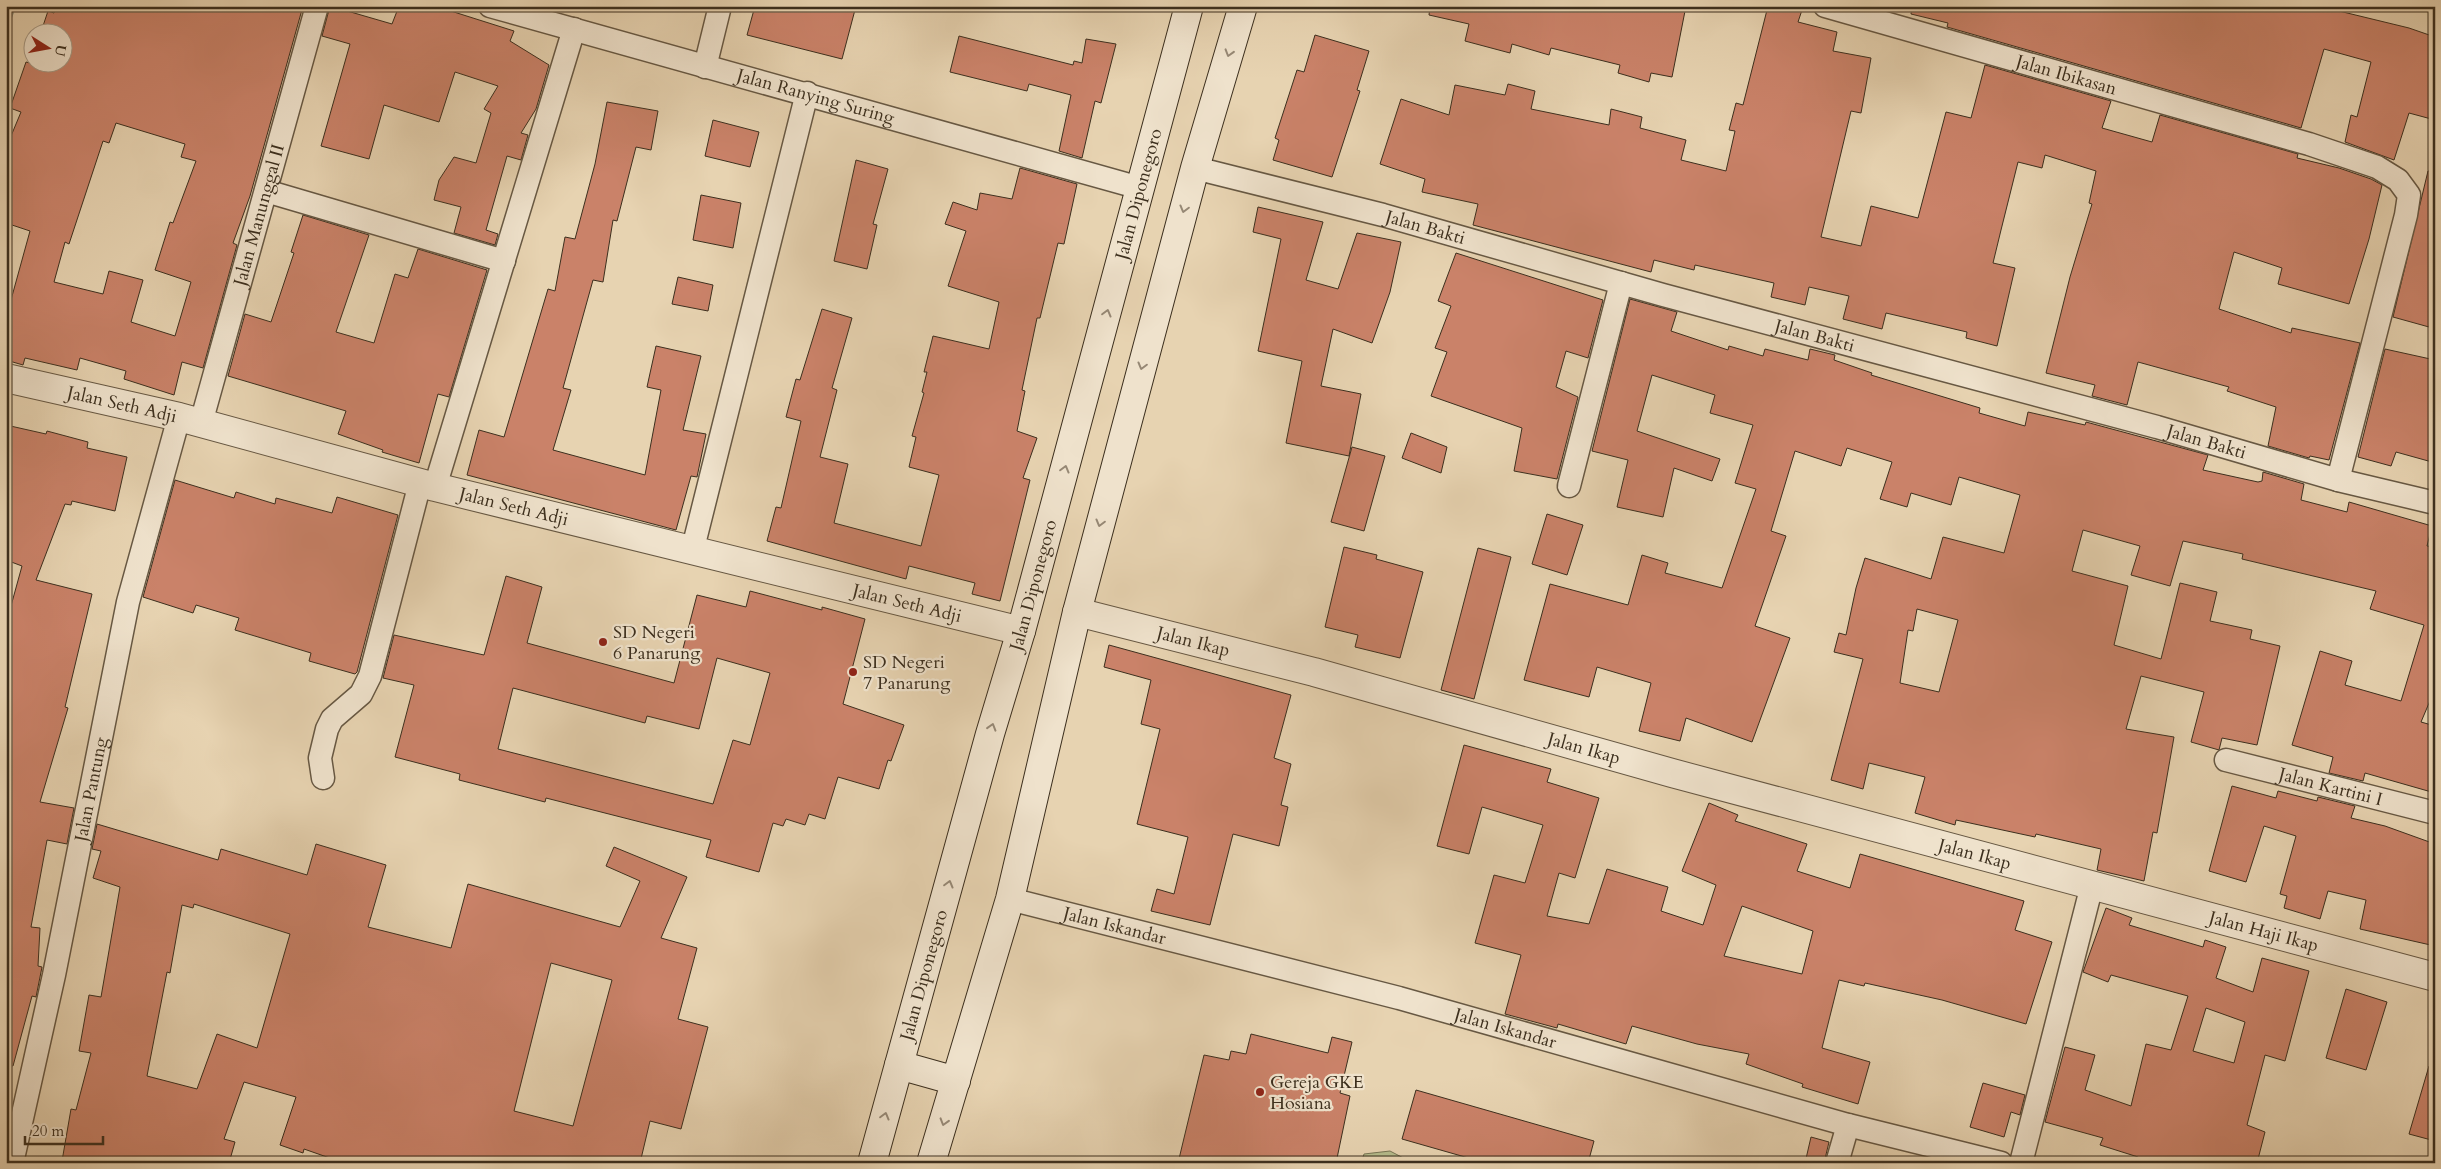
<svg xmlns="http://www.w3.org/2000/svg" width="2441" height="1169" font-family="Cardo,serif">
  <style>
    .green { fill: #b5bc8c; stroke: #787655 }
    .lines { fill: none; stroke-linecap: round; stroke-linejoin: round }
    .stream { stroke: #738173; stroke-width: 8 }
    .building { fill: #ca8269; stroke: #3c2f1e; fill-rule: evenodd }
    .minor-casing { stroke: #675843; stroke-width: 25 }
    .tertiary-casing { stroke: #675843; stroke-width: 30 }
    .secondary-casing { stroke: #3c2f1e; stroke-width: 30 }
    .minor { stroke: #efe2cc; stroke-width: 22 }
    .tertiary { stroke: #efe2cc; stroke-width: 28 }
    .secondary { stroke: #efe2cc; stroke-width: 28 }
    .oneway { stroke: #968875 }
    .poi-dot { fill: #8f2418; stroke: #efe2cc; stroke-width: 2 }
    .labels { text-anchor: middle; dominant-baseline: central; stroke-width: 4.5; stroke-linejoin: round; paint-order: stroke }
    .street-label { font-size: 18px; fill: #3c2f1e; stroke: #efe2cc }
    .poi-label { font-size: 18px; fill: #3c2f1e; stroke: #efe2cc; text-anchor: start }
  </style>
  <rect width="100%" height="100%" fill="#e7d3b1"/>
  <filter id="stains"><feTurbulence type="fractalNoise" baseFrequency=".004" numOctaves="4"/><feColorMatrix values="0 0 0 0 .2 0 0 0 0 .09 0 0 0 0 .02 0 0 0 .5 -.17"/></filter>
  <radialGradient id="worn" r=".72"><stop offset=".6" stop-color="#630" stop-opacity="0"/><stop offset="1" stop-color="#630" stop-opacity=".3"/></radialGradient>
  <path class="green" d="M1390 1151 1413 1163H1361L1364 1154Z"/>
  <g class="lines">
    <path class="stream" d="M6 23 12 6"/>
  </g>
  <path class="building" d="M56 6H303L250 196 233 243 237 245 203 368 182 362 174 395 124 379 126 371 80 358 77 370 25 358 23 365 6 360V318L30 231 6 223V148L21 112 10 108 26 62 30 63 32 57V62H62V32H41L48 11 54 13ZM116 123 185 144 181 157 196 161 173 223 170 222 155 270 191 282 175 336 131 322 143 280 109 271 103 294 54 282 65 242 69 244 103 141 109 143Z
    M330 6 392 24 399 6H435L514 31 510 41 549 65 536 109 521 133 528 135 521 160 507 156 486 230 498 234 495 245 454 233 461 207 434 200 439 180 454 157 476 163 491 113 484 109 498 86 455 72 439 122 384 105 369 159 321 146 350 44 322 36Z
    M755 6H856L842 59 747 35Z
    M1430 6H1686L1672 77 1651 73 1649 82 1618 73 1620 65 1551 48 1549 55 1512 44 1510 53 1465 41 1469 24 1429 15Z
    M1768 6H1789L1802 10 1798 22 1837 32 1833 51 1871 58 1861 113 1851 111 1821 237 1861 246 1871 206 1918 218 1946 112 1971 118 1985 65 2111 101 2102 128 2152 142 2160 115 2298 154 2297 158 2339 168 2371 179 2382 185 2369 239 2349 304 2278 284 2282 268 2234 252 2219 309 2291 333 2292 328 2360 343 2329 460 2310 456 2309 458 2268 446 2276 407 2227 391 2229 387 2138 362 2127 405 2092 396 2095 385 2046 373 2070 277 2092 204 2089 203 2096 171 2045 155 2042 168 2018 162 2001 230 1993 263 2015 268 1997 346 1966 338 1967 332 1886 313 1882 329 1843 319 1849 296 1809 287 1805 305 1771 297 1774 283 1695 265 1694 270 1654 260 1651 272 1473 225 1478 204 1422 192 1425 179 1380 164 1401 99 1449 115 1455 85 1505 95 1508 84 1535 91 1531 109 1609 125 1611 109 1642 117 1640 128 1686 140 1681 160 1726 171 1735 131 1729 130 1736 103 1743 105Z
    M1912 6H2341L2339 11 2409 28 2435 37V120L2409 113 2394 160 2345 142 2351 115 2357 117 2371 62 2324 49 2301 128 1947 27 1948 23 1911 14Z
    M1315 35 1369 51 1357 90 1360 91 1332 177 1273 160 1279 140 1275 138 1297 70 1304 72Z
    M959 36 1073 65 1074 61 1082 63 1086 39 1116 44 1101 103 1095 101 1082 158 1059 151 1071 95 1029 84 1027 91 950 72Z
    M607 102 658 111 651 150 636 147 617 221 613 220 603 282 593 280 563 388 571 390 553 450 645 475 661 390 647 387 656 346 701 356 683 430 706 434 697 477 691 476 676 530 467 475 479 430 504 437 548 289 555 291 565 237 575 239 595 164Z
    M713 120 759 132 750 167 705 156Z
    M856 160 888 169 873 224 877 225 867 269 834 261Z
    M1020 168 1077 184 1064 244 1058 243 1040 318H1037L1022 390 1025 391 1017 431 1037 438 1023 478 1030 480 1000 601 972 594 975 583 909 566 906 579 767 541 776 507 781 508 801 421 786 417 796 379 800 380 822 309 852 318 832 388 837 390 820 457 848 464 834 523 921 546 939 475 909 467 916 437 912 436 924 393 922 392 927 372H924L933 336 989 349 999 302 948 286 966 231 945 224 953 202 977 210 980 193 1012 199Z
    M2428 171 2435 172V304L2429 327 2393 317Z
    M701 195 741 203 733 248 693 240Z
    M1258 207 1323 222 1306 280 1338 289 1357 233 1401 242 1390 292 1372 343 1333 329 1321 386 1361 394 1349 456 1286 443 1302 361 1258 351 1281 239 1253 232Z
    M303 215 369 235 336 332 374 343 395 274 408 278 418 249 487 270 449 397 438 394 419 463 382 452 383 450 338 434 346 411 228 376 245 314 271 322 294 253 291 252Z
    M1456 253 1603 300 1588 358 1566 351 1556 387 1578 397 1557 479 1514 471 1522 428 1431 396 1447 352 1435 348 1451 306 1438 301Z
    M678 277 713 285 708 311 672 304Z
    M1630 299 1677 312 1671 331 1728 350 1729 346 1763 356 1765 349 1808 360 1810 349 1835 355 1834 360 1872 373 1871 375 1980 408 1979 413 2025 426 2028 412 2085 425 2086 422 2208 455 2203 470 2258 482 2262 481 2263 472 2304 484 2301 500 2347 512 2349 502 2432 526 2427 546 2435 547V689L2421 722 2435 726V793L2365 773 2363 781 2329 773 2333 757 2292 745 2320 651 2352 661 2345 685 2401 701 2424 625 2370 609 2376 591 2242 559 2243 554 2183 541 2170 586 2131 575 2140 546 2083 530 2072 571 2128 586 2114 645 2161 659 2180 583 2217 592 2210 621 2252 630 2250 639 2280 646 2257 745 2222 738 2219 750 2191 742 2204 692 2141 676 2126 729 2174 737 2157 833 2153 832 2144 881 2097 870 2101 849 2036 834 2035 837 1956 820 1955 825 1915 813 1925 777 1869 763 1863 789 1831 780 1863 659 1834 652 1839 633 1846 635 1856 588 1865 558 1931 579 1943 537 2004 553 2020 495 1959 477 1951 505 1911 493 1907 507 1880 499 1892 462 1847 448 1841 466 1795 451 1771 531 1786 536 1755 626 1790 638 1752 742 1686 718 1680 741 1639 731 1651 683 1597 667 1589 697 1524 680 1550 584 1628 605 1642 555 1668 563 1665 573 1722 588 1756 489 1735 483 1753 425 1710 413 1715 395 1652 375 1637 431 1720 459 1712 481 1674 468 1663 517 1617 507 1628 460 1592 451ZM1917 609 1958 620 1939 692 1900 683 1908 630 1913 631Z
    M2385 349 2435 360V451L2432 462 2396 452 2391 466 2358 457Z
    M6 425 46 434 47 431 88 442 87 448 127 457 115 511 72 501 71 505 65 504 36 580 92 594 65 707 68 708 40 802 74 808 67 844 47 840 31 927 40 928 38 966 42 967 36 997 32 996 13 1066 6 1065V624L22 566 6 560Z
    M1411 433 1447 447 1441 473 1402 458Z
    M1352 447 1385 456 1364 531 1331 522Z
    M175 480 234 498 236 492 275 504 276 498 332 513 337 497 398 515 357 672 355 674 309 661 311 653 235 630 239 618 196 605 193 613 143 597Z
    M1547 514 1583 525 1567 575 1532 564Z
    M1344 547 1377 555 1376 559 1423 572 1400 658 1355 647 1358 635 1325 627Z
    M1478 548 1511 557 1474 699 1441 690Z
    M506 576 542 587 527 643 674 683 697 595 746 607 750 591 822 610V607L865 619 843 704 904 725 891 761 888 760 879 789 838 777 825 819 809 814 805 825 786 819 783 826 773 823 759 872 706 857 711 840 546 798 545 802 459 780 460 774 395 757 414 685 383 678 394 635 484 655ZM717 658 770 673 750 745 733 740 713 804 498 749 513 688 645 723 647 716 699 729Z
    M1109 645 1291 695 1274 758 1291 764 1281 805 1288 807 1279 846 1233 834 1210 925 1151 911 1157 889 1174 894 1188 837 1137 824 1160 729 1141 724 1151 680 1104 667Z
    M1464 745 1551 769 1547 782 1599 798 1575 878 1559 873 1547 916 1589 924 1607 869 1668 887 1661 911 1703 925 1716 885 1682 871 1709 803 1738 815 1735 821 1807 844 1797 871 1850 888 1860 854 2024 901 2015 930 2052 942 2026 1024 1942 1000 1865 983 1864 986 1839 980 1822 1048 1870 1062 1858 1104 1802 1087 1803 1084 1746 1064 1749 1054 1697 1044 1632 1026 1626 1044 1558 1024 1557 1028 1505 1014 1521 955 1475 943 1494 875 1525 883 1543 825 1482 807 1469 854 1437 846ZM1742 906 1813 931 1802 974 1724 956Z
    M2232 786 2276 798 2278 791 2317 801 2318 797 2355 806 2351 818 2385 826 2435 844V946L2360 929 2366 900 2328 891 2320 919 2284 908 2287 896 2280 894 2296 836 2264 826 2246 882 2209 871Z
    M97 824 218 860 221 849 307 875 316 844 386 865 368 927 451 948 468 884 620 927 640 881 606 866 614 847 687 877 661 938 697 948 678 1019 708 1027 681 1129 650 1121 640 1163H344L304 1149 303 1153 280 1145 296 1097 244 1082 224 1139 235 1142 229 1163H72L62 1161 71 1109 76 1110 91 1053 79 1051 89 995 101 997 120 887 93 878 101 851 92 849ZM194 904 290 934 257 1048 217 1034 197 1089 147 1076 167 972 170 973 182 905 193 908ZM551 963 612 980 573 1126 514 1111Z
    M2106 908 2132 918 2129 925 2203 947 2205 940 2226 947 2216 978 2253 992 2262 958 2309 971 2285 1061 2265 1055 2247 1125 2265 1132 2257 1163H2136L2138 1157 2100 1145 2103 1138 2045 1122 2065 1047 2095 1055 2085 1090 2131 1106 2146 1044 2171 1050 2188 996 2111 975 2108 982 2083 972ZM2206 1008 2245 1022 2234 1063 2193 1051Z
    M2346 989 2387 1002 2366 1070 2326 1058Z
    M1251 1034 1328 1053 1332 1037 1352 1042 1340 1093 1350 1096 1336 1163H1178L1204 1055 1229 1060 1231 1051 1246 1054Z
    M2429 1066 2435 1067V1141L2409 1134Z
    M1983 1083 2025 1095 2020 1115 2011 1112 2004 1137 1970 1127Z
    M1416 1090 1594 1141 1588 1163H1486L1402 1139Z
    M1811 1137 1829 1142 1824 1163H1805Z"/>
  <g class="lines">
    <g class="minor-casing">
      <g id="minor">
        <path id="s1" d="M490 6C707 66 924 126 1140 188"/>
        <path id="s2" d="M1825 6 2309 144 2377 167 2398 180 2409 195 2406 215 2338 480"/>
        <path d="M705 67 720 6"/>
        <path id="s3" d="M1195 168 1383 215 1663 295 2157 427 2338 480 2435 503"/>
        <path d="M266 191 504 261"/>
        <path id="s4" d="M201 423 317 6"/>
        <path d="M1569 486 1621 283"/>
        <path d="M435 487 574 29"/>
        <path d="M692 552 807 93"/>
        <path id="s5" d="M2226 760 2435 813"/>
        <path d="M323 778 320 758 327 729 332 719 361 694 370 676 420 483"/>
        <path id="s6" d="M1010 899 1399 998 1848 1125 2001 1163"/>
        <path id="s7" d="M12 1163 54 975 128 602 179 417"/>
        <path d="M1837 1163 1848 1125"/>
        <path d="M2021 1163 2092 885"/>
      </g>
    </g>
    <g class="tertiary-casing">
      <g id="tertiary">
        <path id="s8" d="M6 378 179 417 435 487 1021 631"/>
        <path id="s9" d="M1077 612 1314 672 1672 773 2435 977"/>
      </g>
    </g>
    <g class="secondary-casing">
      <g id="secondary">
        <path d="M899 1065 956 1081"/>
        <path id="s10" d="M872 1163 990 734 1021 631 1189 6"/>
        <path d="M931 1163 1010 899 1077 612 1195 168 1243 6"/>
      </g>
    </g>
    <use href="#minor" class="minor"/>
    <use href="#tertiary" class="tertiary"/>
    <use href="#secondary" class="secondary"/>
  </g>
  <defs><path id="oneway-chevron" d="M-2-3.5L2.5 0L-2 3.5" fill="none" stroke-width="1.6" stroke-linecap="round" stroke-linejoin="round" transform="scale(1.25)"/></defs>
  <g class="oneway">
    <use href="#oneway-chevron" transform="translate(1229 53) rotate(107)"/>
    <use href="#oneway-chevron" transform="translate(1184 209) rotate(105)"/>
    <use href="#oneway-chevron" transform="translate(1107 313) rotate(-75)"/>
    <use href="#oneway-chevron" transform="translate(1142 366) rotate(105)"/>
    <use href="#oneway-chevron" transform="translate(1065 469) rotate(-75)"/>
    <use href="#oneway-chevron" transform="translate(1100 523) rotate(105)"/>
    <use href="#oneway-chevron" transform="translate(992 727) rotate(-73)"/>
    <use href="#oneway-chevron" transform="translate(949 884) rotate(-75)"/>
    <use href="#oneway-chevron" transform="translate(885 1116) rotate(-75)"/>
    <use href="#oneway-chevron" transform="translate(944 1122) rotate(107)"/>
  </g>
  <g class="poi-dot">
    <circle cx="603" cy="642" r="5"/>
    <circle cx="853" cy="672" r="5"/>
    <circle cx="1260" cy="1092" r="5"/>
  </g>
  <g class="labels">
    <g class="street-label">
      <text stroke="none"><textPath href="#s2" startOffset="251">Jalan Ibikasan</textPath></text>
      <text stroke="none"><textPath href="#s1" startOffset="338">Jalan Ranying Suring</textPath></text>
      <text stroke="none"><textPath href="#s10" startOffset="1005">Jalan Diponegoro</textPath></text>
      <text stroke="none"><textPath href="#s4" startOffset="216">Jalan Manunggal II</textPath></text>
      <text stroke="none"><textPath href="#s3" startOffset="238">Jalan Bakti</textPath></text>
      <text stroke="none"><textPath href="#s3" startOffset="642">Jalan Bakti</textPath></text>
      <text stroke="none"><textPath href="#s8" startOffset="119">Jalan Seth Adji</textPath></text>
      <text stroke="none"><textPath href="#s3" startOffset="1048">Jalan Bakti</textPath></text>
      <text stroke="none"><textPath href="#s8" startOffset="524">Jalan Seth Adji</textPath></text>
      <text stroke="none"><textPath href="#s10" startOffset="600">Jalan Diponegoro</textPath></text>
      <text stroke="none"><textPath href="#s8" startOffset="929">Jalan Seth Adji</textPath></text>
      <text stroke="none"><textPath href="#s9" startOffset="120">Jalan Ikap</textPath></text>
      <text stroke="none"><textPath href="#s9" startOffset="525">Jalan Ikap</textPath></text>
      <text stroke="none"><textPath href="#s5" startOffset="108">Jalan Kartini I</textPath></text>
      <text stroke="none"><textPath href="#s7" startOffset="382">Jalan Pantung</textPath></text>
      <text stroke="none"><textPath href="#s9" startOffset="930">Jalan Ikap</textPath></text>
      <text stroke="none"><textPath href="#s6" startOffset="108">Jalan Iskandar</textPath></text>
      <text stroke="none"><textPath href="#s9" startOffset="1229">Jalan Haji Ikap</textPath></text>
      <text stroke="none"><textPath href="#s10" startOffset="195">Jalan Diponegoro</textPath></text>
      <text stroke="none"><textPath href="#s6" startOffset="512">Jalan Iskandar</textPath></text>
    </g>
    <g class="poi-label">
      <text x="613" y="632">SD Negeri<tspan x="613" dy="21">6 Panarung</tspan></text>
      <text x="863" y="662">SD Negeri<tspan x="863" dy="21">7 Panarung</tspan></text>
      <text x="1270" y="1082">Gereja GKE<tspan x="1270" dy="21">Hosiana</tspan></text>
    </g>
  </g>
  <rect width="2441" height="1169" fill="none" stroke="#e7d3b1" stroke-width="25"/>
  <rect x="8" y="8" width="2426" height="1154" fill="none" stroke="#3c2f1e" stroke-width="2.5"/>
  <rect x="12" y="12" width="2416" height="1144" fill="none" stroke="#3c2f1e"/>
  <g transform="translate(48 48) rotate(101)"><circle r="24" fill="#efe2cc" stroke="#a79a86"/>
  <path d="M0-4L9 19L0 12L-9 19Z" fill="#8f2418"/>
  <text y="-8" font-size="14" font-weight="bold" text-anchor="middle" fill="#3c2f1e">U</text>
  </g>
  <path d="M25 1136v8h78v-8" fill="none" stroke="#3c2f1e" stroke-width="2.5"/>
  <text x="32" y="1136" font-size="15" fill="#3c2f1e" stroke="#efe2cc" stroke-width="4" paint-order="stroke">20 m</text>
  <rect width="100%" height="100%" filter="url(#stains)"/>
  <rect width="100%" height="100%" fill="url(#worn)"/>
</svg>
